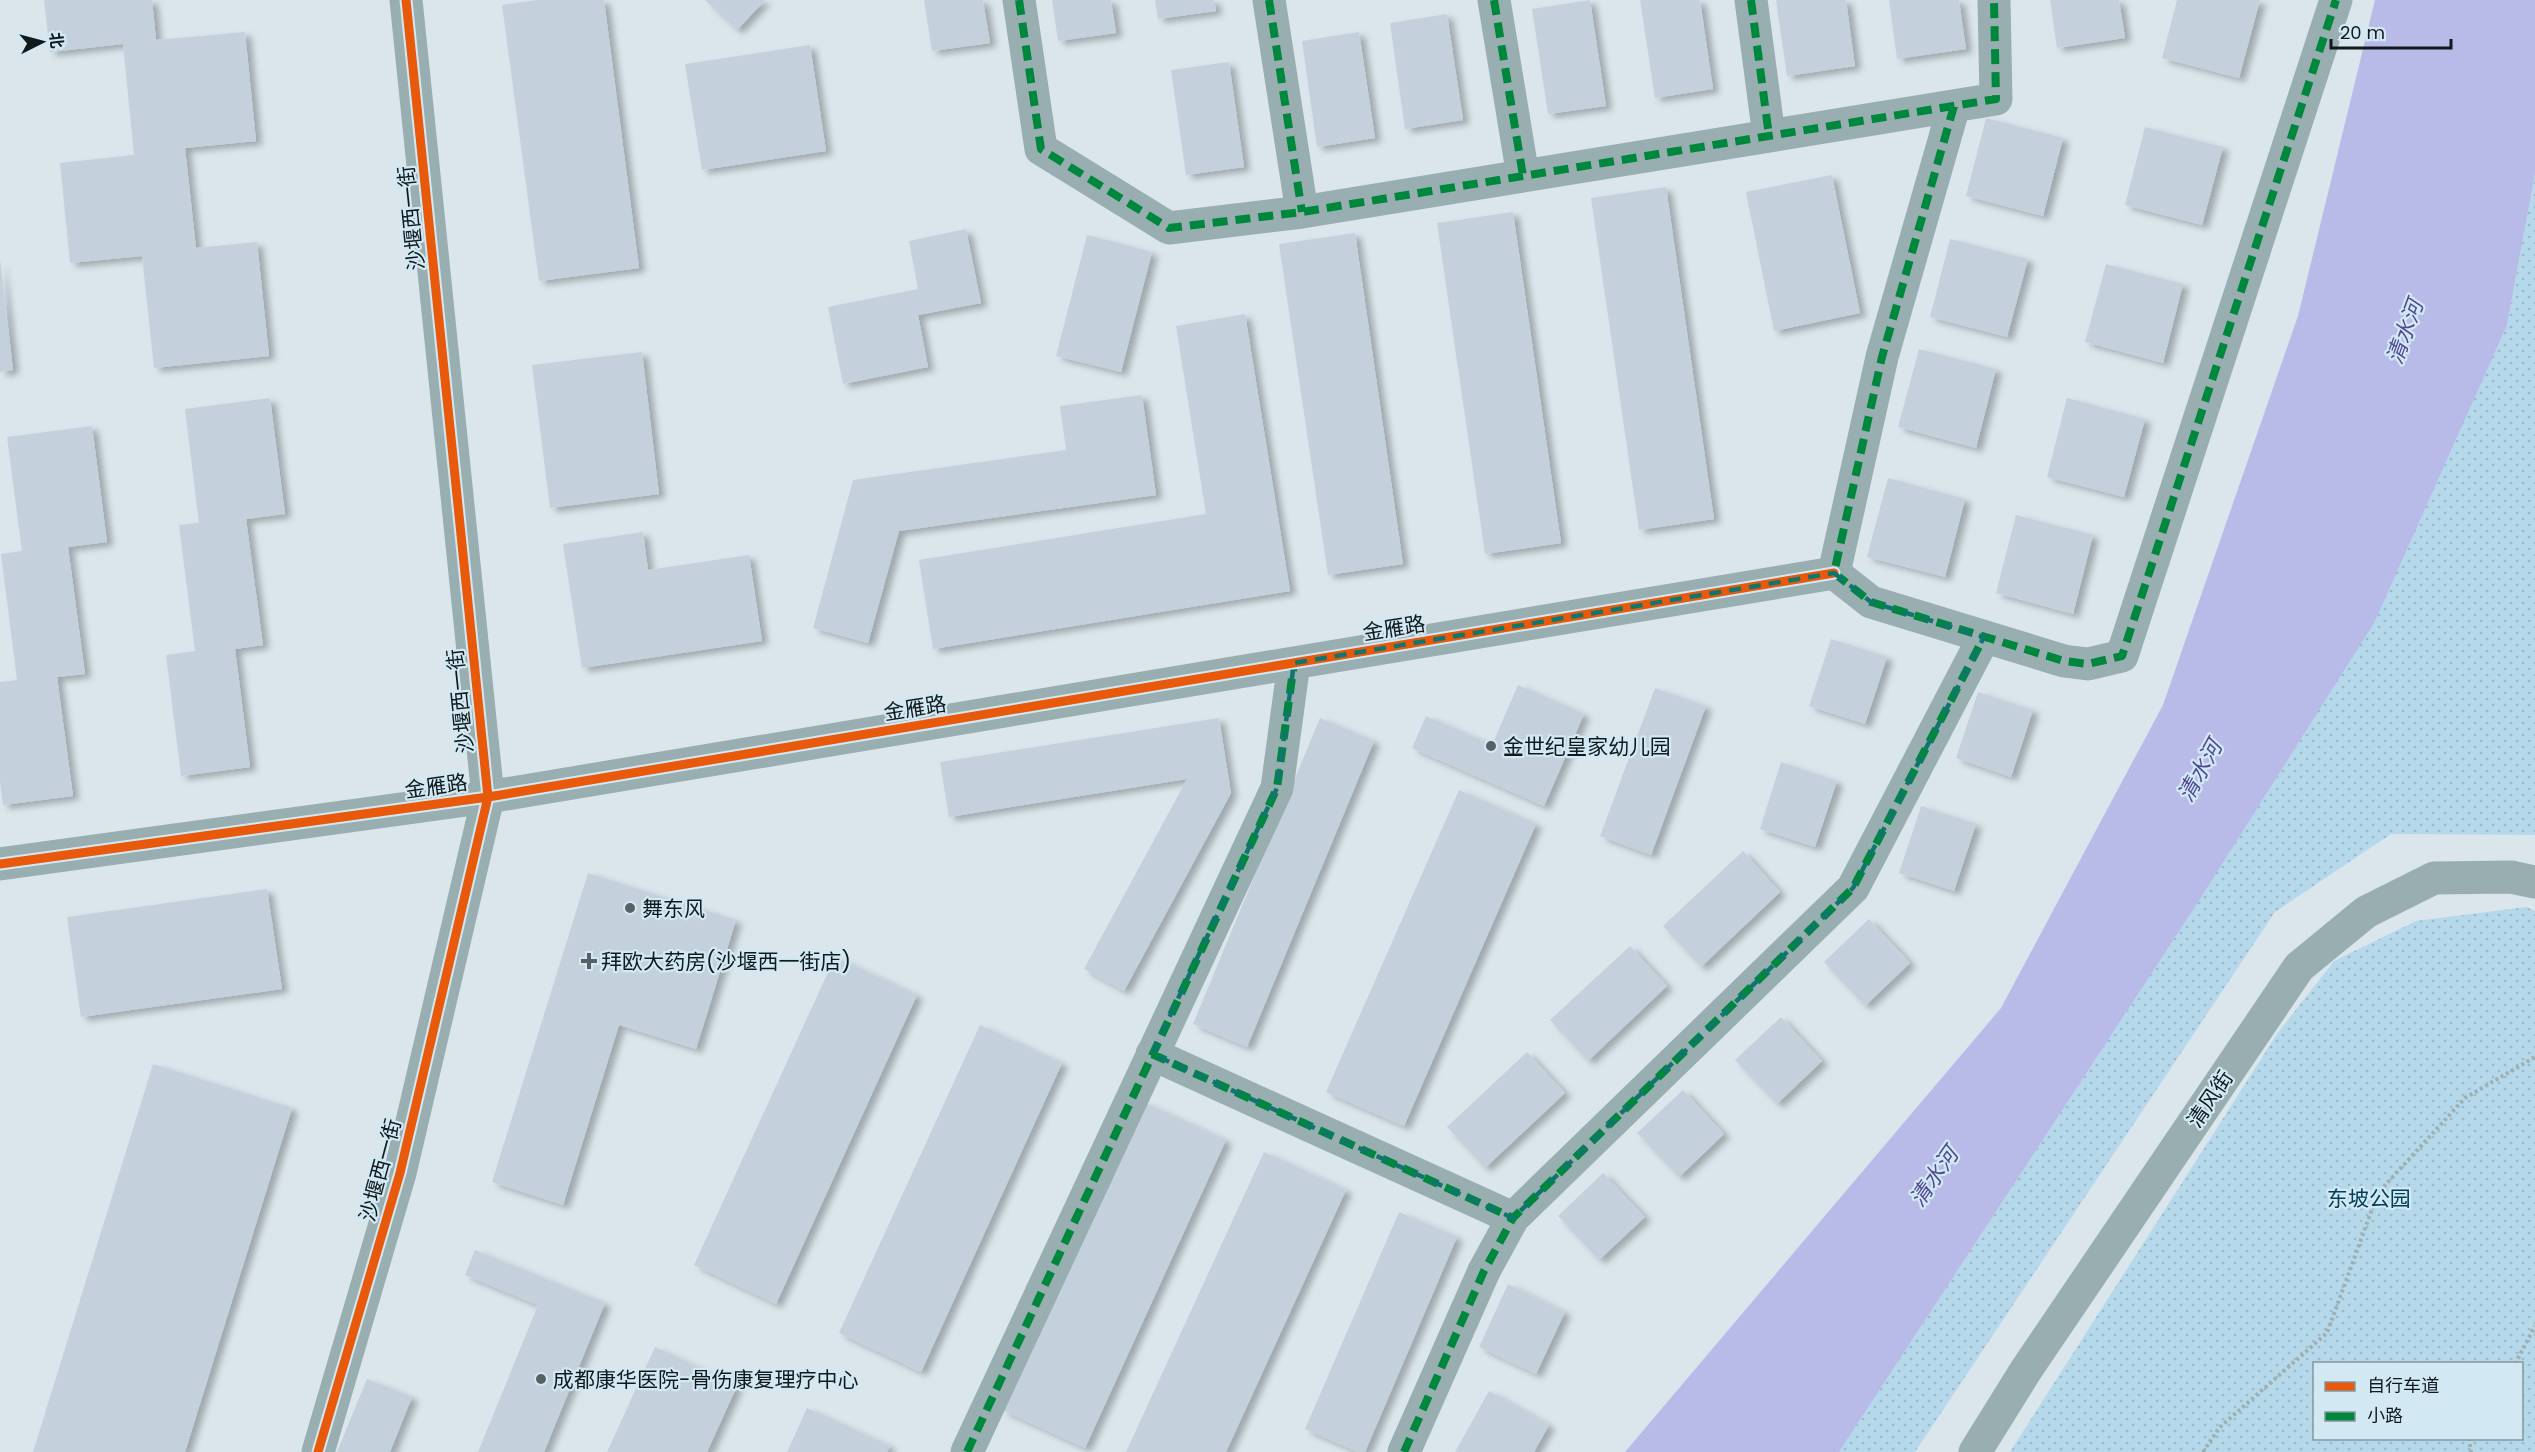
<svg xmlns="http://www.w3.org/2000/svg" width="2535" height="1452" font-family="Poppins,'Noto Sans SC',sans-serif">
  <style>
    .grass { fill: url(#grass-dots); fill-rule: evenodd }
    .water { fill: #b8bae7 }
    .building { fill: #c4d1dd; filter: url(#shadow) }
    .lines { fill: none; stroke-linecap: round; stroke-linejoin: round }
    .path { stroke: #9fafb1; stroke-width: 4; stroke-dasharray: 3 3; stroke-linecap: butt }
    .minor { stroke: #99aeb0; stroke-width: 33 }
    .quiet { stroke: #00873e; stroke-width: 8; stroke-dasharray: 15 8; stroke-linecap: butt }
    .cycleway-casing { stroke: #d2e9f4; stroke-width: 13 }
    .cycleway { stroke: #e8590c; stroke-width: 9 }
    .marked { fill: none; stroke: #0f766e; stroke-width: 4.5; stroke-dasharray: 12 8; stroke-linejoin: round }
    .poi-dot { fill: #576165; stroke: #d2e9f4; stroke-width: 2 }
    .labels { text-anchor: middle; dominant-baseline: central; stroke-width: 4.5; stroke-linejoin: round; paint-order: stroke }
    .street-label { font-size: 21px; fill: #11191d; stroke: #d2e9f4 }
    .poi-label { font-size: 21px; fill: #11191d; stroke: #d2e9f4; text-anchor: start }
    .park-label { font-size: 21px; fill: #004058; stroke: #d2e9f4 }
    .water-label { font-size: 22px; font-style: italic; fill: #524993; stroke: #d2e9f4 }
  </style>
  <defs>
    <pattern id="grass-dots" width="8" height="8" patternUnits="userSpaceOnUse" patternTransform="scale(1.5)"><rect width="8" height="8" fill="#b5d9eb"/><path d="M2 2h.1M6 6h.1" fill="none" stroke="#9bbac9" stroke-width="1.8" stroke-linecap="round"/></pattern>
    <filter id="shadow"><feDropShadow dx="6" dy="4" stdDeviation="3" flood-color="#0004"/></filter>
  </defs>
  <rect width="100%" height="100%" fill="#dae6ec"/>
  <path class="grass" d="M2535 174V835L2391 834 2275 912 1915 1452H1839L2193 910 2507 325Z
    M2526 907 2535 911V1452H2010L2277 1034 2334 961 2416 921ZM2314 1364H2522V1438H2314Z"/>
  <path class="water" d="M2375 0H2535V174L2507 325 2374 623 2193 910 1839 1452H1625L2001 1008 2163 705 2298 316Z"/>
  <path class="building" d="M44 0H152L156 40 245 32 256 141 185 148 196 248 257 242 269 356 154 368 142 256 70 263 60 163 134 155 123 44 50 52Z
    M537 0H604L639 268 539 281 502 5Z
    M705 0H765L737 30Z
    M924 0H983L990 43 932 51Z
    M1052 0H1111L1116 33 1058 41Z
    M1155 0H1214L1216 11 1158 19Z
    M1590 0 1606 106 1548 114 1532 9Z
    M1640 0H1700L1713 89 1655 98Z
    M1776 0H1846L1855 66 1787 76Z
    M1889 0H1959L1966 49 1897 59Z
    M2050 0H2119L2125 38 2057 48Z
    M2177 0H2260L2239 78 2162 58Z
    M1447 14 1463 120 1405 129 1390 23Z
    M1359 32 1375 138 1317 147 1302 41Z
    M810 45 826 151 702 170 685 64Z
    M1229 62 1244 167 1186 175 1171 70Z
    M1986 118 2063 138 2043 216 1966 196Z
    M2145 127 2223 147 2202 225 2125 205Z
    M1832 175 1860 313 1774 331 1746 192Z
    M1666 187 1714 519 1639 530 1591 198Z
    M1513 212 1561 543 1485 554 1437 223Z
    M966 229 981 303 918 315 928 367 843 384 828 307 918 289 909 241Z
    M1355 233 1403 564 1328 575 1279 244Z
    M1087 235 1152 252 1121 372 1056 356Z
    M1950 239 2028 259 2007 337 1930 317Z
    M0 259 13 370 0 372Z
    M2106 264 2183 284 2163 363 2085 342Z
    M1245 314 1290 591 933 649 919 560 1206 514 1176 326Z
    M1919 349 1996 369 1976 448 1898 427Z
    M642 352 659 494 550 508 532 365Z
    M1142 395 1156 495 899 531 868 643 813 628 853 480 1066 450 1060 406Z
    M270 398 285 514 246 519 263 645 235 649 250 767 181 776 166 655 195 651 179 525 199 523 185 409Z
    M2067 398 2145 419 2124 497 2047 477Z
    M92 426 107 542 68 547 85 674 57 677 73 796 3 805 0 781V682L17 680 1 554 22 551 7 437Z
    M1888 478 1965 499 1945 577 1867 557Z
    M2016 515 2093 535 2073 614 1996 593Z
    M643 532 648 570 749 555 762 641 582 668 563 544Z
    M1831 639 1887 657 1865 724 1809 706Z
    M1518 685 1584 714 1544 806 1412 748 1426 716 1492 745Z
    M1655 688 1706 706 1651 855 1600 836Z
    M1978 692 2033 710 2011 777 1956 758Z
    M1219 718 1231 793 1124 991 1084 969 1187 779 949 817 940 762Z
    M1320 718 1374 741 1247 1047 1193 1024Z
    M1781 762 1837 781 1815 847 1760 829Z
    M1459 790 1536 824 1404 1126 1326 1092Z
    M1921 806 1976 824 1954 891 1899 873Z
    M1743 851 1780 892 1701 967 1663 926Z
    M588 873 736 920 696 1049 619 1025 563 1205 492 1182Z
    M267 889 282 989 81 1017 67 917Z
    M1869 919 1910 963 1865 1006 1824 962Z
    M1630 946 1667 986 1588 1061 1550 1020Z
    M835 957 917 995 776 1304 694 1265Z
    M1781 1017 1822 1061 1777 1104 1735 1060Z
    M980 1025 1062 1063 921 1372 839 1333Z
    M1527 1052 1565 1093 1485 1168 1447 1127Z
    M153 1064 292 1108 185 1452H33Z
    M1683 1090 1724 1134 1679 1177 1637 1133Z
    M1143 1102 1226 1140 1085 1448 1002 1410Z
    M1264 1152 1346 1190 1226 1452H1126Z
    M1603 1173 1645 1217 1599 1260 1558 1216Z
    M1399 1212 1457 1237 1365 1452H1358L1305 1429Z
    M475 1250 605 1303 544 1452H478L538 1305 465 1275Z
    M1508 1284 1565 1312 1536 1374 1479 1347Z
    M655 1347 737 1386 707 1452H607Z
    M367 1379 412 1397 390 1452H337Z
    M1489 1391 1549 1425 1534 1452H1455Z
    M807 1408 890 1446 887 1452H787Z"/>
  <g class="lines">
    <path class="path" d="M2515 1364 2535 1326
      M2469 1438 2471 1452
      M2203 1452 2219 1428 2327 1333 2378 1193 2465 1098 2535 1057"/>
    <path class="minor" d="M1019 0 1041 149 1169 228 1302 212 1996 99 1994 0
      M1269 0 1302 212
      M1494 0 1523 176
      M1751 0 1769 136
      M1834 573 1871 602 2064 661 2088 664 2122 656 2336 0
      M1834 573 1882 357 1954 106
      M0 864 488 797 1834 573
      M1152 1054 1513 1218
      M318 1452 400 1173 488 797 406 0
      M967 1452 1277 788 1294 663
      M1404 1452 1484 1271 1513 1218 1853 888 1984 637
      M1975 1452 2026 1370 2299 967 2366 912 2434 878 2511 877 2535 882"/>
    <path class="quiet" d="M1019 0 1041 149 1169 228 1302 212 1996 99 1994 0
      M1269 0 1302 212
      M1494 0 1523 176
      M1751 0 1769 136
      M1954 106 1882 357 1834 573 1871 602 2064 661 2088 664 2122 656 2336 0
      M1152 1054 1513 1218
      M967 1452 1277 788 1294 663
      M1404 1452 1484 1271 1513 1218 1853 888 1984 637"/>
    <g class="cycleway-casing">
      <path id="cycleway" d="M0 864 488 797 1834 573
        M318 1452 400 1173 488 797 406 0"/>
    </g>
    <use href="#cycleway" class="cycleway"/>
  </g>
  <path class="marked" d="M1834 573 1871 602 1984 637 1853 888 1513 1218 1152 1054 1277 788 1294 663Z"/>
  <g class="poi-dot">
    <circle cx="1491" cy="746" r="6"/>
    <circle cx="630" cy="908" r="6"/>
    <path d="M586 952h6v6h6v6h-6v6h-6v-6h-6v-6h6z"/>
    <circle cx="541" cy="1379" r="6"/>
  </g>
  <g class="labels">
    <g class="street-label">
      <text transform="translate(411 218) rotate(-96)">沙堰西一街</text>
      <text transform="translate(1394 628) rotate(-9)">金雁路</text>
      <text transform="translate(460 701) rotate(-96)">沙堰西一街</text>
      <text transform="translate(915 708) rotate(-9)">金雁路</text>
      <text transform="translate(436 786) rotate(-8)">金雁路</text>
      <text transform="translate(2210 1099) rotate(-56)">清风街</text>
      <text transform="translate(380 1170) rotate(-75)">沙堰西一街</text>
    </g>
    <g class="poi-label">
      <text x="1503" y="746">金世纪皇家幼儿园</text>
      <text x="642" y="908">舞东风</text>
      <text x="601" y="961">拜欧大药房(沙堰西一街店)</text>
      <text x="553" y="1379">成都康华医院-骨伤康复理疗中心</text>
    </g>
    <g class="park-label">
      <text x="2369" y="1198">东坡公园</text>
    </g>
    <g class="water-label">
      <text transform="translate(2405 332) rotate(-70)">清水河</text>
      <text transform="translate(2200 771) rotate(-61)">清水河</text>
      <text transform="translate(1934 1177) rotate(-55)">清水河</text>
    </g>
  </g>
  <rect x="2313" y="1362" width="210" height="78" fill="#d2e9f4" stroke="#85969e" stroke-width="1.5"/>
  <rect x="2325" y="1382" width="30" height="9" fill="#e8590c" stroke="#85969e" stroke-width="1.5"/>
  <text x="2367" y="1392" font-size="18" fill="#11191d">自行车道</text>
  <rect x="2325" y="1412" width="30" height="9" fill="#00873e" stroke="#85969e" stroke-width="1.5"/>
  <text x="2367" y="1422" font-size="18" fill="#11191d">小路</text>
  <g transform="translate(42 42) rotate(84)" stroke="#d2e9f4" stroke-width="4.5" paint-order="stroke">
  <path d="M0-4.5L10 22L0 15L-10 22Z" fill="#11191d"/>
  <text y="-9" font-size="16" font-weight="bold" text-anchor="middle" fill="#11191d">北</text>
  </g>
  <path d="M2331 39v9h120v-9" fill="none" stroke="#11191d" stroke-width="3"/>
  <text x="2340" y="39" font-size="18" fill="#11191d" stroke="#d2e9f4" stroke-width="4.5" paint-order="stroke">20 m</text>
</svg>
